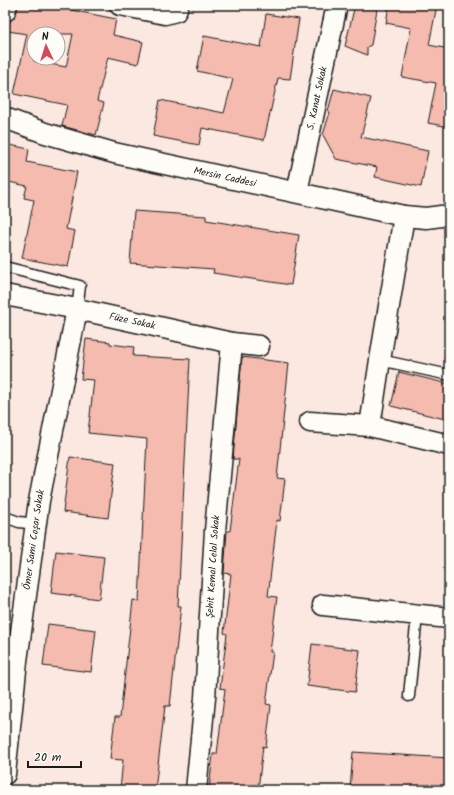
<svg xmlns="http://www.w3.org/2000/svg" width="454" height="795" font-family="Kalam,sans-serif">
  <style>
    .building { fill: #f5bbae; stroke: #1c1c1c; fill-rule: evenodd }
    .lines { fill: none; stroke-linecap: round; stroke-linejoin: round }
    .service-casing { stroke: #1c1c1c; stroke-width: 13 }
    .minor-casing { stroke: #1c1c1c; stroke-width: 23 }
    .service { stroke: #fdfcf7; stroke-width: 10 }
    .minor { stroke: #fdfcf7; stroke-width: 20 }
    .labels { text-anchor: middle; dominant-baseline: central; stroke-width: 3; stroke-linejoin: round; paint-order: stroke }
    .street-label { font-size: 10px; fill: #1c1c1c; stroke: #fdfcf7 }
  </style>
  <rect width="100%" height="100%" fill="#fbe8e1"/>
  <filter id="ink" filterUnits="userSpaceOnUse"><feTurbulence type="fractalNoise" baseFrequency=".025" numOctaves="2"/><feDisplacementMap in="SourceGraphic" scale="8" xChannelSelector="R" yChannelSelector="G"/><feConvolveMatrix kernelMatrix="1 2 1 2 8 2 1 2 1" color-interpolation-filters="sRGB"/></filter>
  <g filter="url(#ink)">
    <path class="building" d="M18 5H61V8L116 19 113 35 143 42 138 64 108 57 97 101 104 103 96 135 62 126 67 105 14 94 27 34 8 31 10 21 16 15ZM34 34H73L66 67 34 61Z
      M355 5H364L377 9 371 45 367 47V55L345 46Z
      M389 5H437L429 45 449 49V127L428 123 436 83 402 77 411 28 386 23Z
      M266 14 299 19 290 79 278 78 264 140 202 128 199 145 153 136 160 100 224 113 233 79 197 71 204 36 261 47Z
      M334 89 371 98 361 137 428 151 421 187 375 177 377 167 336 159 323 135 330 112 328 111Z
      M5 144 29 149 27 162 77 172 66 229 75 231 68 267 22 258 34 200 24 198 27 186 5 181Z
      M134 211 206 216V220L299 235 291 285 213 273 214 269 130 263Z
      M86 339 110 342V344L134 347 133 356 190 359 178 606H181L170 706H165L155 790H120L123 760 110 759 115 717H120L133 600 139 601 147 439 88 433 94 380 81 379Z
      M242 357 289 363 277 478 285 479 280 521 277 520 268 596 277 597 270 652H273L266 704 271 705 266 747 263 746 258 790H209L213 754H217L225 689 220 688 227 634 224 633 231 574 224 573 227 531H230L239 459H233Z
      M399 372 449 384V420L391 406Z
      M70 457 115 463 108 518 63 512Z
      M56 551 104 557 99 599 51 593Z
      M48 624 96 630 91 672 43 666Z
      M312 644 360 650 355 692 307 686Z
      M353 752 449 758V790H350Z"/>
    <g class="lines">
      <g class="service-casing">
        <path id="service" d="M5 267 80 286 77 309
          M380 360 449 375
          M5 517 19 522 36 524
          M409 696 417 615"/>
      </g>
      <g class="minor-casing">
        <g id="minor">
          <path d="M120 5 165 14 176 11 178 5"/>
          <path d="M5 11 7 5"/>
          <path id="s1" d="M5 118 45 133 114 153 404 216 426 218 449 215"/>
          <path id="s2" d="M297 192 337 5"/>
          <path id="s3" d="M5 295 77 309 232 343 259 346"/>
          <path d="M310 422 370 426 449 445"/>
          <path d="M370 426 380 360 404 216"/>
          <path d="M323 605 449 618"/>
          <path id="s4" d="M5 774 17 661 39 501 77 309"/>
          <path id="s5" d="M196 790 205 698 215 531 232 343"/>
        </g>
      </g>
      <use href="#service" class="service"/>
      <use href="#minor" class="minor"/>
    </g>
  </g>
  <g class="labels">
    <g class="street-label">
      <text stroke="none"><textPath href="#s2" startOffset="96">S. Kanat Sokak</textPath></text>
      <text stroke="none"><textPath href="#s1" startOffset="228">Mersin Caddesi</textPath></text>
      <text stroke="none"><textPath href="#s3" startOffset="130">Füze Sokak</textPath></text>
      <text stroke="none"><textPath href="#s4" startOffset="236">Ömer Sami Coşar Sokak</textPath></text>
      <text stroke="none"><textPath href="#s5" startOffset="224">Şehit Kemal Celal Sokak</textPath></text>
    </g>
  </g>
  <rect width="454" height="795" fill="none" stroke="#fdfcf7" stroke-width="20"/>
  <rect x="10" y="10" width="434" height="775" fill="none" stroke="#1c1c1c" stroke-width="1.5" filter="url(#ink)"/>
  <g transform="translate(46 46) rotate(356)"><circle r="19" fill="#fdfcf7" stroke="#a3a29f"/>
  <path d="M0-3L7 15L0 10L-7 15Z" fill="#d1495b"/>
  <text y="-6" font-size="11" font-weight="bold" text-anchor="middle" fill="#1c1c1c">N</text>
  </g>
  <path d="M28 761v6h53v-6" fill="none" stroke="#1c1c1c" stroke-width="2"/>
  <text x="34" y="761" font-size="12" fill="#1c1c1c" stroke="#fdfcf7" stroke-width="3" paint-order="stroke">20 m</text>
</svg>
